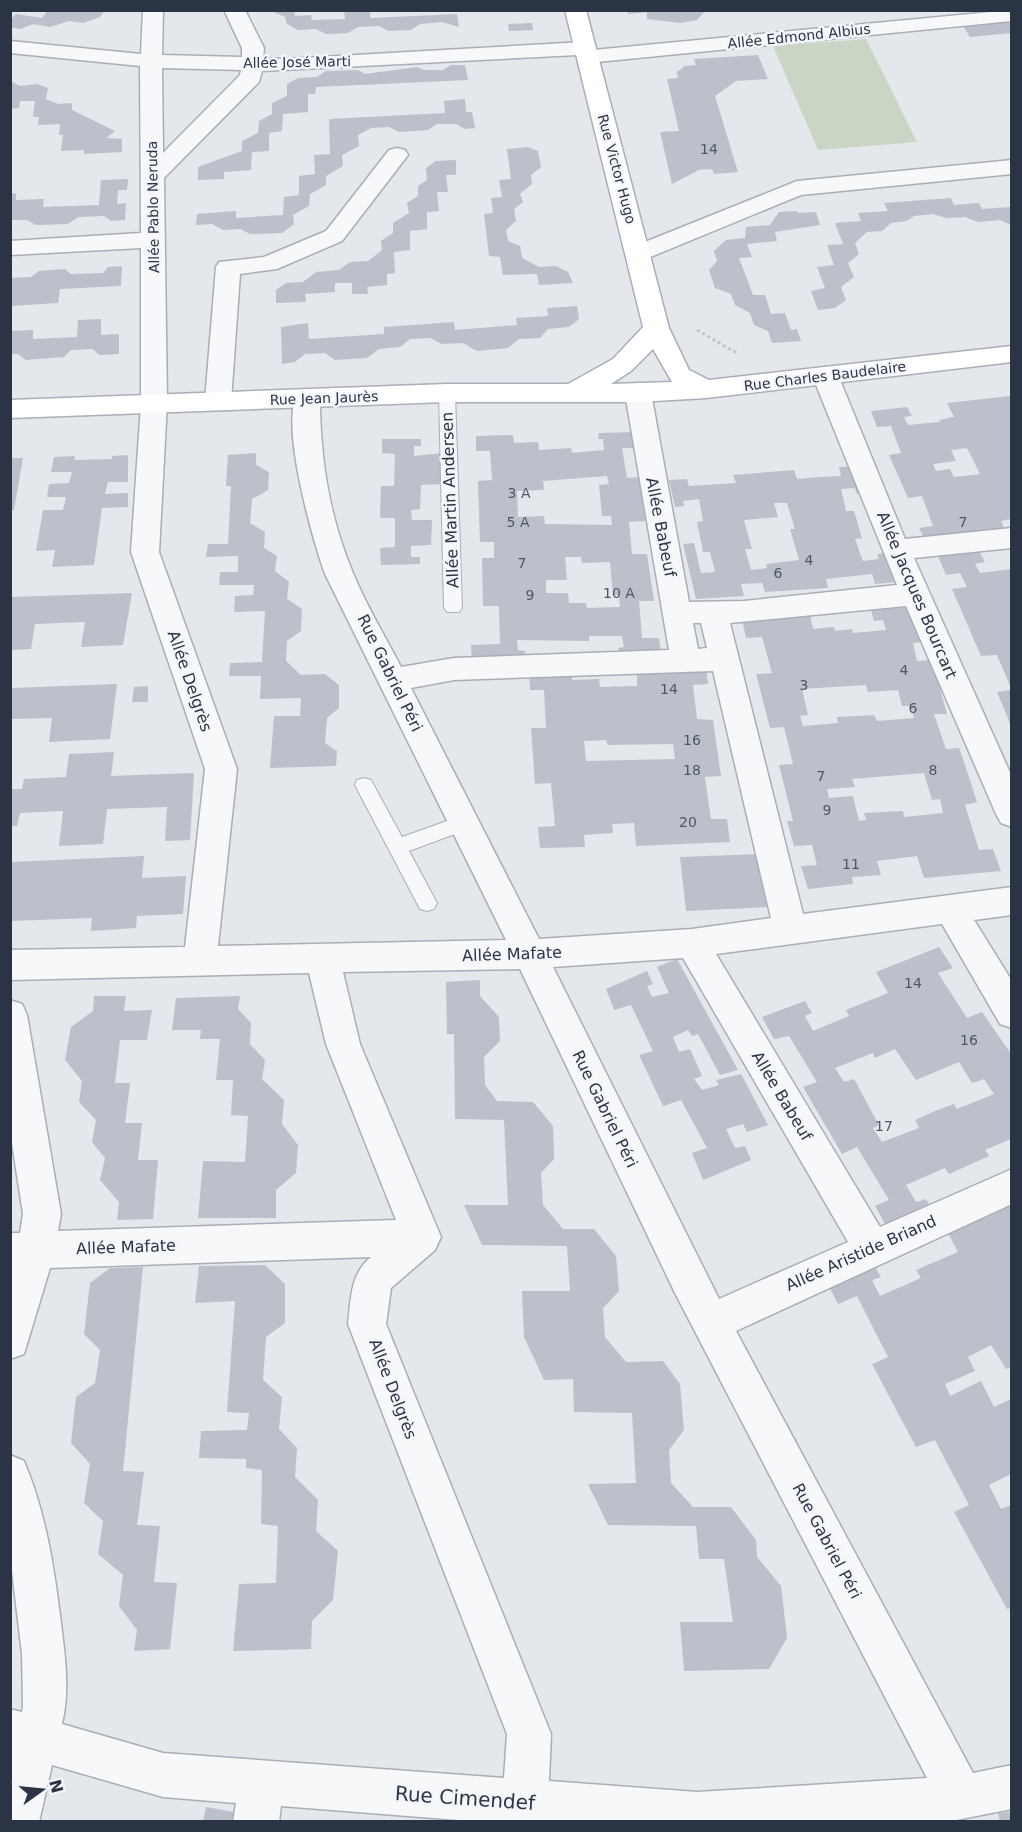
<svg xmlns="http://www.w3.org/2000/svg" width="1022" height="1832" font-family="'DejaVu Sans',sans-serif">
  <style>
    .green { fill: #c9d6c5 }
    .building { fill: #bbc0ca; fill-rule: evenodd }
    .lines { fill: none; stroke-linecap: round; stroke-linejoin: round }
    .lane-casing { stroke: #a9aeb7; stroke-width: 2 }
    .street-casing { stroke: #a9aeb7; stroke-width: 3 }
    .secondary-casing { stroke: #a9aeb7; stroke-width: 3 }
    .path { stroke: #c2c5cb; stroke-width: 3; stroke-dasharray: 3 3; stroke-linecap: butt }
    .lane { fill: #f7f8fa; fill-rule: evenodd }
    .street { fill: #f7f8fa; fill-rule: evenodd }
    .secondary { fill: #fff; fill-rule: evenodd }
    .labels { text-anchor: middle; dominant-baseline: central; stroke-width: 5; stroke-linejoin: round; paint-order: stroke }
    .far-street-label { font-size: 14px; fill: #2b3445; stroke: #f4f6f9 }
    .number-label { font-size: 14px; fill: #4f5766 }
    .street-label { font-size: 16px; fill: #2b3445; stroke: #f4f6f9 }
    .near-street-label { font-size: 20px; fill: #2b3445; stroke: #f4f6f9 }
  </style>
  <rect width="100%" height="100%" fill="#e4e7ec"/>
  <path class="green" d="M866 39 917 142 818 150 773 46Z"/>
  <path class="building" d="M48 10H105L100 17 83 23 69 21 50 27 34 24 20 29 10 27V20L16 14 42 18Z
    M269 10H294L295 16 312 15 311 20 345 19 344 11 353 10H370V18L457 14 459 27 442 22 420 24 411 30 388 31 379 26 358 27 348 33 326 34 316 29 298 30 287 24 285 17Z
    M627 10H706L697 20 680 23 647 19V12L628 14Z
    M1011 16V33L970 37 960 21Z
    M532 23 533 30 509 31 508 24Z
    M758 55 768 79 736 81 715 96 738 172 714 174 712 169 699 170 672 184 660 132 679 131 667 79 678 78 677 72 685 66 696 65 694 59Z
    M451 65H465L468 80 316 87 315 94H308V112L283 114 282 131 269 133V151L252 152 251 170 224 172V179L198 180V167L242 151V141L258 133 259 121 272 114V103L287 96V84L298 78 317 77 326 71 358 70 365 74 417 67 424 70H443Z
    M10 81 20 86 37 84 48 88 46 99 58 104 72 103V110L115 131 106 138 122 139V152L84 154V150L61 151 63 135H59L60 124 38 125 39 117H33L35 101H20L19 108 10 109Z
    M465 99 466 112H472L475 128 465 129 456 124H437L428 130 399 132 389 127 371 128 358 135 359 146 342 155 343 166 326 176V185L310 194 309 206 293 215 294 224 282 233 250 234 240 229 223 230 212 224 196 225 197 214 236 211V218L283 215 284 197 299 195V176L315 174 314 155 330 154 329 119 445 113 444 101Z
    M528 147 538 151 541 167 531 175 532 184 520 194 523 202 514 209 516 221 506 230 508 241 520 246 522 258 539 267 556 266 568 272 573 283 539 285 537 274 503 275 500 257 489 256 484 214 493 213 491 198 502 197 499 180 511 179 507 149Z
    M456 160V175H446L448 192H437L439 211 427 212V229L410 231V250L394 252 395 273 387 274V285L367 287 368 294H352V283H335V292L305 294 306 302 276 303V290L286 283 303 282 316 272 339 270 350 262 368 261 382 250 381 241 393 233V223L409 213 407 203 418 196V186L427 180 426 168 436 161Z
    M128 179 127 190H118L117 204 126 203 125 220 111 221 104 216 78 217 68 224 36 225 27 220H10V194L16 193V200L44 199 43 207 99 205 101 180Z
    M951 198 954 205 979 203 982 209 1011 207V225L1000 220 978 222 965 217 946 218 933 214 914 216 907 221 891 223 882 231 867 232 855 243 859 254 848 263 854 277 841 287 846 300 835 308 818 310 811 291 825 288 817 267 834 265 827 245 843 244 835 223 861 221 858 213 888 211 884 203Z
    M797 211 798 213 816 212 820 225 775 232 777 241 747 244 752 257 739 258 753 295H765L771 314 785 313 791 330 797 329 801 341 772 343 768 331 754 325 750 313 735 305 731 294 715 288 709 270 717 261 714 251 726 240 745 238 746 227 770 225 779 212Z
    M122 266 121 286 60 289 58 303 10 306V278L31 277 39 271 65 269 71 274 103 273 108 267Z
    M577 306 579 319 569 327 548 329 540 338 519 339 508 348 477 351 463 343 442 344 430 338 410 339 400 347 379 349 367 358 335 360 325 353 305 354 295 362 282 364 281 327 308 323 309 339 384 334V327L454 322 455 330 517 325 516 318 548 316 547 308Z
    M101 319V335L119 334V354L100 355 92 349 71 350 64 357 26 360 18 354H10V331L33 330V339L77 337 78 320Z
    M1011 396V519L1001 521 1007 534 927 544 919 528 933 526 922 496 908 498 889 455 901 453 891 426 877 427 871 411 907 407 912 416 904 417 908 425 940 422 939 420 954 417 947 403ZM967 448 980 474 954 477 950 469 936 471 933 464 956 461 951 450Z
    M636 432 637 448H622L627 478 641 477 645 521 629 522 632 554H647L654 601H639L642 638H659L661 654 620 655 618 648 624 647 622 636H589V641L517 640 518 650 525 651 526 658 472 661 471 645 500 644 499 606H483L482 558H494V542H480L478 481 492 480 490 451H476V436L513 435 514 443 538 442 539 450 571 448 572 453 604 450 603 439H598L599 433ZM607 476 609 484 599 485 601 505 602 516H611L612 525 545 524 544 516 518 517 517 491 544 490 543 481ZM565 557H581L582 563 610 562 613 595H619L620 607 587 608 586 603H569L568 593H546V580H567Z
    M382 439H421V446H414V456L443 453 444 484 421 485 420 509 411 510 412 520H432L431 545 411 546V557H420V564L381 565 380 548 395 547V518H380L381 486H394L395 454 382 453Z
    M256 453V465L269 472 268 490 252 499 250 523 265 532 264 548 277 556 275 571 289 582 287 599 302 609 301 631 287 641 286 661 301 675 325 674 339 685V708L327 718 325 743 337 751 336 766 270 768 274 716H300L301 698 260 699 261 676H229L230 663 262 662 265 611 234 612 235 596 253 595 254 585H219L220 572H238V556L206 557 208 544H228L231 486H226L228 455Z
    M128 455V482H108L105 494 128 493V507L102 508 94 565 52 567 55 550 36 551 43 510H63L66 497H47L49 484 69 483 72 472H51L54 457 75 456 74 460 112 459V456Z
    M10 458H23L14 510H10Z
    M860 466 870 493 857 494 855 488 841 489 846 511H854L862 538 855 539 863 561 879 559 877 554 888 553 898 582 875 584 872 574 826 579 828 588 765 592 762 583 741 584 744 596 696 599 683 544 694 543 701 573 715 572 710 552H703L697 522 703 521 699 499 683 501 684 506 675 507 669 480 687 479 689 486 736 483 733 475 794 470 797 479 820 477 841 476 839 467ZM774 503H787L795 529H790L799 560 766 564 767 568 751 570 745 549H752L744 520 778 517Z
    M979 551 985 562 975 564 980 573 1011 569V688L997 655 981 656 952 589 967 587 960 573 946 575 938 556Z
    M132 593 123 645 81 647 85 622 35 624 31 649 10 650V597Z
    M913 607 925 642 913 643 917 661 932 660 947 714H934L946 749 959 748 967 771 977 802 965 805 979 850 993 849 1001 871 924 878 917 856 877 861 881 875 852 877 853 884 808 889 801 866 817 865 812 845 794 846 787 821H793L779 765 793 764 784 727 770 728 756 674 772 673 762 637 746 638 742 619 810 614 813 629 834 627 835 631 852 629 853 633 886 630 883 620 874 621 871 610ZM866 685 868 692 898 690 902 706H911L914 718 877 721 874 715 837 717 838 723 803 726 800 716 808 715 802 689ZM924 773 932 800 940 799 943 813 904 817 903 811 864 813 866 820 859 821 853 796 829 798 827 789 855 787 852 779Z
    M706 666 708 684 693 685 697 719 713 720 721 776 705 777 708 799 711 819H727L730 842 636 846 634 823 612 824 613 833 584 835 585 847 540 848 538 827 555 826 551 783 535 784 531 728H546L544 690H530L529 673 571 671 572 680 599 679 600 687 637 686V669ZM606 740 608 745 673 744 675 759 586 761 584 741Z
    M117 684 110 739 49 742 52 718 10 719V688Z
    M148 686V702H132L134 687Z
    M1011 690V726L997 692Z
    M114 752 111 776 194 773 190 840 165 841 167 807 107 809 103 844 59 846 63 811 20 813 17 826H10V789H22L24 779 66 777 69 754Z
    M760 854 768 907 686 911 680 857Z
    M144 856 142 878 186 876 183 914 137 916 136 928 91 931 92 918 10 921 12 862Z
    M939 947 953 968 938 973 967 1018 982 1012 1011 1054V1139L985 1150 989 1156 949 1174 945 1168 906 1185 916 1202 926 1199 933 1211 889 1231 875 1206 889 1200 857 1147 842 1154 803 1087 817 1082 789 1036 774 1039 762 1017 805 1001 812 1013 805 1016 813 1031 849 1016 846 1010 888 993 876 972ZM895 1049 916 1080 959 1062 972 1083 984 1079 994 1094 957 1109 954 1104 935 1111 915 1120 919 1128 882 1142 873 1128 879 1125 854 1079 844 1082 835 1068 873 1053 875 1058Z
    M677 959 738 1070 720 1075 698 1034 692 1036 688 1030 673 1037 679 1052 690 1049 702 1076 694 1079 702 1090 719 1085 716 1080 741 1074 768 1125 747 1132 743 1124 726 1129 735 1148 745 1146 751 1160 703 1180 692 1153 707 1148 681 1100 663 1106 639 1055 653 1051 631 1005 614 1010 606 989 647 971 653 984 647 986 652 997 669 993 657 967Z
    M480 980V996L499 1017 500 1041 484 1057 485 1085 497 1101 533 1102 553 1126 554 1159 541 1173 543 1205 563 1229H594L616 1256 619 1291 603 1308 605 1337 626 1362 663 1361 680 1384 684 1430 669 1450 671 1483 693 1507H731L756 1540 757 1557 781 1586 787 1638 769 1669 684 1671 680 1622H733L724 1559H699L696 1526 608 1525 588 1484 636 1483 632 1413 574 1412 573 1379 544 1380 524 1337 522 1291H570L567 1246 482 1245 464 1205H508L504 1120 455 1119 454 1034H447L446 982Z
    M94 996H126L124 1011 152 1010 147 1040H120L115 1083H130L125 1123H142L138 1160H158L153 1219 117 1220 119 1202 100 1180 105 1158 92 1142 96 1120 79 1102 82 1081 65 1060 71 1027 93 1011Z
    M240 996 238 1009 251 1023 250 1044 265 1060 262 1079 284 1100 282 1124 298 1145 296 1173 276 1190V1218H198L203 1161 245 1162 248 1116 231 1115 233 1080H216L220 1039H200L201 1030H172L176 998Z
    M1011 1200V1367L1006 1369 991 1345 968 1357 975 1371 945 1384 950 1396 981 1381 994 1407 1011 1399V1474L989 1485 1001 1509 1011 1505V1608L1007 1609 954 1512 969 1505 935 1440 916 1447 872 1364 888 1357 857 1296 838 1304 826 1281 872 1261 881 1277 872 1280 880 1296 921 1278 916 1270 958 1252 946 1229Z
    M265 1265 285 1284V1323L266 1337 263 1380 282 1397 279 1429 297 1448 295 1477 318 1500 316 1531 338 1551 333 1600 312 1621 311 1649 233 1651 239 1584 276 1583 278 1526 261 1524 262 1470 246 1468V1459L199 1458 201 1431 247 1430 249 1413 227 1412 235 1301 195 1303 199 1266Z
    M143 1267 123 1471 144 1472 137 1525 160 1526 154 1582 177 1583 170 1649 134 1651 137 1630 119 1606 123 1575 98 1554 103 1521 84 1503 90 1464 71 1443 76 1397 95 1383 100 1350 84 1334 90 1283 110 1268Z
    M206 1807 245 1814 243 1821H203Z
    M1011 1812V1821H1000L998 1813Z"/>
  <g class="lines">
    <g class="lane-casing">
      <path id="lane" d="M447 388 455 393 462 608 459 612H447L444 608 439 393Z
        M364 778 371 780 402 837 464 815 471 818 473 823 471 828 409 851 437 903 434 909 427 911 420 909 355 785 357 780Z"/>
    </g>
    <g class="street-casing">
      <path id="street" d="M143 10H163L162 55 242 57V48L224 10H245L264 48 263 58 285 59 584 42 592 43 593 50 1012 10V21L587 63 579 62 578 55 262 71 259 82 164 178 167 404 159 552 237 769 218 946 506 940 325 574C313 540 279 423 298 393L307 390 316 393 320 399C320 458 330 519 353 573 366 605 385 636 401 667L454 658 669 650 625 393 629 387 638 384 647 387 651 393 689 602 744 601 897 585 812 375 816 369 825 367 834 369 838 375 905 539 1012 528V548L914 558 1012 777V827L1001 823 996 814 906 606 730 623 803 914 1012 887V915L974 920 1012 981V1028L1000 1024 942 924 716 954 880 1227 1012 1169V1204L736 1331 973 1773 1012 1765V1809L946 1822H484L281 1806 279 1822H233L236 1803 163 1797 52 1765 39 1822H10V1709L22 1712 23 1706 22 1654 10 1554V1455L24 1461C46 1513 54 1567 61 1623 65 1656 70 1691 62 1724L163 1753 504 1778 507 1734 348 1324C351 1299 350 1274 371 1257L50 1268 24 1354 10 1359V1233H20L23 1214 10 1130V1000L22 1004 27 1015 61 1214 58 1231 396 1220 326 1044 309 973 10 980V950L185 947 205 769 131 552 141 404V248L10 255V241L141 233 140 66 10 53V41L141 54ZM162 68 241 70 240 75 163 153ZM693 623H701L707 648 698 649ZM713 671 771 918 692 929 539 939 411 688 454 680ZM683 958 848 1242 719 1299 553 967ZM520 969 675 1293 927 1778 697 1792 549 1781 551 1734 386 1324 391 1288 435 1250 441 1237 360 1044 343 972Z
        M397 148 405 150 408 155 342 241 277 269 240 274 231 401 227 407 218 410 209 407 205 401 216 267 219 262 264 257 326 231 389 150Z
        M1012 160V174L801 195 648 258 639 260 630 258 627 253 630 248 797 181Z"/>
    </g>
    <g class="secondary-casing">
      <path id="secondary" d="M565 10H586L669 328 689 370 709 380 1012 346V362L706 398 638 402H447L10 418V400L447 384H568L613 359 643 327ZM653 349 672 382 611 384 631 371Z"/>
    </g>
    <path class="path" d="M697 330 737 353"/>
    <use href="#lane" class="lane"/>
    <use href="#street" class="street"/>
    <use href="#secondary" class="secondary"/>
  </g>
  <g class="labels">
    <g class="far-street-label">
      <text transform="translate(799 36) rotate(-6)">Allée Edmond Albius</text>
      <text transform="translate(297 62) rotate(-1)">Allée José Marti</text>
      <text transform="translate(617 169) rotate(75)">Rue Victor Hugo</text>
      <text transform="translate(153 207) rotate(-91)">Allée Pablo Neruda</text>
      <text transform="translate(825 376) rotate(-7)">Rue Charles Baudelaire</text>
      <text transform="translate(324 398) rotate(-2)">Rue Jean Jaurès</text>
    </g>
    <g class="number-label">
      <text x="709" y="149">14</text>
      <text x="519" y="493">3 A</text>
      <text x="518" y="522">5 A</text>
      <text x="963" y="522">7</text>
      <text x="809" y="560">4</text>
      <text x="522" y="563">7</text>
      <text x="778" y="573">6</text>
      <text x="619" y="593">10 A</text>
      <text x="530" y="595">9</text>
      <text x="904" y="670">4</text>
      <text x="804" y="685">3</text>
      <text x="669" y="689">14</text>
      <text x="913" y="708">6</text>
      <text x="692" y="740">16</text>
      <text x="692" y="770">18</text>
      <text x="933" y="770">8</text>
      <text x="821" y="776">7</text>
      <text x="827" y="810">9</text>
      <text x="688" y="822">20</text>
      <text x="851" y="864">11</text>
      <text x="913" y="983">14</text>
      <text x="969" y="1040">16</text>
      <text x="884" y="1126">17</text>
    </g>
    <g class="street-label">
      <text transform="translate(450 500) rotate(-92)">Allée Martin Andersen</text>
      <text transform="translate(661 527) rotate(79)">Allée Babeuf</text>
      <text transform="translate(917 595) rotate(67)">Allée Jacques Bourcart</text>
      <text transform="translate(390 673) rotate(64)">Rue Gabriel Péri</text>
      <text transform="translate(190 681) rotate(71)">Allée Delgrès</text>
      <text transform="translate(512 954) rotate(-2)">Allée Mafate</text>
      <text transform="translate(782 1096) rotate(59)">Allée Babeuf</text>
      <text transform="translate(605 1109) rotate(64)">Rue Gabriel Péri</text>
      <text transform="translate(126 1247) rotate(-2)">Allée Mafate</text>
      <text transform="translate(861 1253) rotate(-24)">Allée Aristide Briand</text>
      <text transform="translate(393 1389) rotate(69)">Allée Delgrès</text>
      <text transform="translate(827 1541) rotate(62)">Rue Gabriel Péri</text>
    </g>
    <g class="near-street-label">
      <text transform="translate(465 1798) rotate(4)">Rue Cimendef</text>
    </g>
  </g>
  <rect width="1022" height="1832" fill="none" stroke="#2b3445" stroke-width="24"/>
  <g transform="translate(42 1790) rotate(75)" stroke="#f4f6f9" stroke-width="4.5" paint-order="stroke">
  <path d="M0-4.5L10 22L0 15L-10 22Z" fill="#2b3445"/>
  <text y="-9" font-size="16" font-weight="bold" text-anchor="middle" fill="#2b3445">N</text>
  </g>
</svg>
